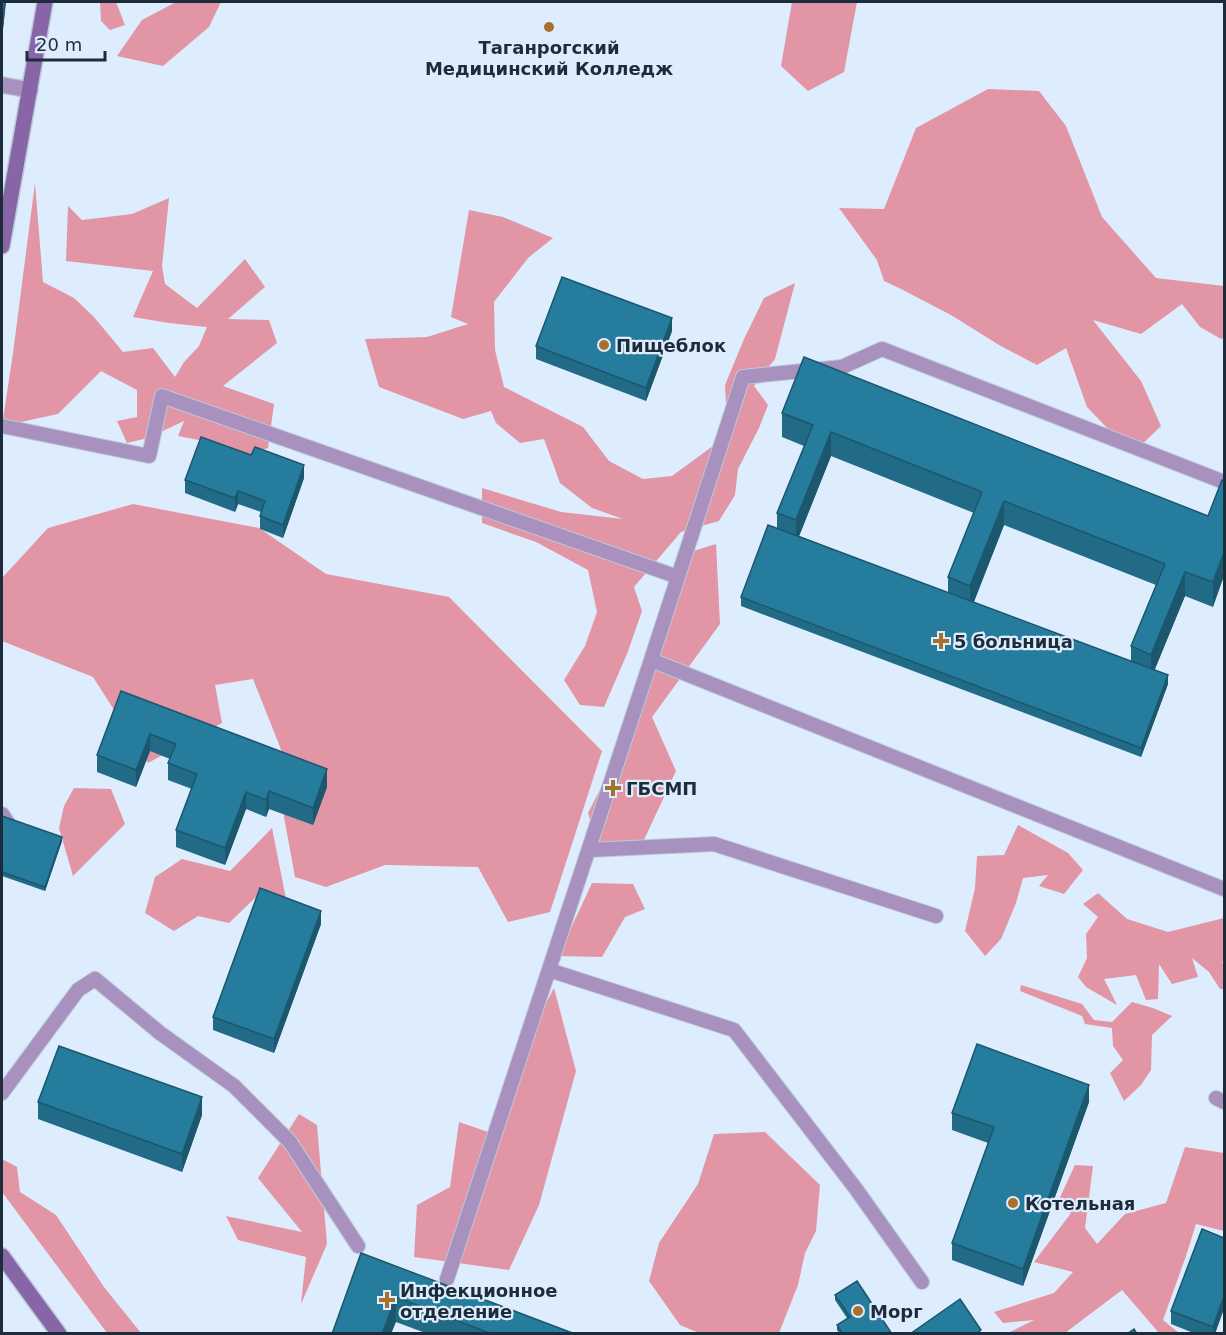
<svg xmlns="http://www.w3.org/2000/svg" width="1226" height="1335" font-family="'DejaVu Sans',sans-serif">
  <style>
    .forest { fill: #e295a4 }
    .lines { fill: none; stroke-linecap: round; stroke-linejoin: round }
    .lane-casing { stroke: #bacada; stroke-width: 16 }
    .street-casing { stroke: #bacada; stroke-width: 18 }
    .secondary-casing { stroke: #bacada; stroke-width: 18 }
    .lane { stroke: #a891be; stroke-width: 14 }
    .street { stroke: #a891be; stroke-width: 15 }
    .secondary { stroke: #8765a6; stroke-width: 15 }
    .wall { fill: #216b86; fill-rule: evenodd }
    .shaded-wall { fill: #1b576d }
    .building { fill: #267c9c; stroke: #1b576d; stroke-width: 1.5 }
    .poi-dot { fill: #a8702d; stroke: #ddedfd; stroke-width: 2 }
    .labels { text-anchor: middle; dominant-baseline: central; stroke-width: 4.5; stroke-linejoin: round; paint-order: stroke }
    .poi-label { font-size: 18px; font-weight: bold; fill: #1c2c3a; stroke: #ddedfd; text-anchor: start }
  </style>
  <rect width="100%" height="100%" fill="#ddedfd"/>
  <path class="forest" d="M100 2H116L125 25 110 30 101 21Z
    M176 2H221L209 27 163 66 117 56 142 20Z
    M792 2H857L844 72 808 91 781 66Z
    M988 89 1039 91 1066 126 1102 217 1156 278 1224 286V338L1221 339 1200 327 1182 304 1141 334 1093 320 1141 381 1161 426 1132 454 1087 407 1066 348 1037 365 999 345 951 315 901 289 884 281 877 260 839 208 884 209 916 128Z
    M35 183 43 282 74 298 94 317 123 352 153 348 175 377 184 362 199 346 207 327 169 323 133 317 153 271 66 261 68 206 82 220 132 214 169 198 162 266 165 284 197 308 245 259 265 287 228 319 269 320 277 343 223 386 274 404 268 448 228 462 214 443 178 436 184 421 148 438 127 443 117 421 137 417V390L101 371 58 414 2 426 13 353Z
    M469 210 503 217 553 238 528 258 494 302 495 350 504 387 583 427 609 461 643 479 672 476 713 446 727 420 725 385 744 339 764 298 795 283 775 359 754 386 768 405 759 428 738 469 735 495 719 521 681 532 634 587 642 611 627 654 604 707 580 705 564 680 585 646 597 612 588 570 536 542 482 523V488L561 512 623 519 592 508 560 483 544 439 520 443 496 423 491 411 463 419 379 387 365 339 427 337 468 324 451 317Z
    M133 504 259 528 326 574 449 597 602 751 550 912 508 922 478 867 385 865 326 887 295 877 284 817 282 752 253 679 215 685 222 723 148 763 93 677 2 641V578L48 528Z
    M716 544 720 624 652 717 676 771 637 855 599 849 588 813 635 722 680 555Z
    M74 788 111 789 125 824 73 876 59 828 64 806Z
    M1018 825 1068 853 1083 870 1064 894 1039 886 1048 875 1023 878 1016 903 1001 939 985 956 965 931 975 888 977 856 1004 855Z
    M272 828 289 914 258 895 229 923 198 916 174 931 145 913 155 877 182 859 230 871Z
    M592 883 633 884 645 909 625 917 602 957 558 956Z
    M1098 893 1127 919 1168 932 1224 918V960L1222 962 1224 967V989H1220L1209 972 1192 958 1198 977 1172 984 1159 964 1158 999 1146 1000 1136 975 1104 979 1117 1005 1086 987 1078 977 1087 958 1086 934 1098 917 1083 904Z
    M1021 985 1082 1004 1094 1020 1112 1022 1132 1002 1153 1008 1172 1016 1152 1035 1151 1070 1141 1085 1124 1101 1110 1073 1123 1060 1113 1046 1112 1028 1085 1024 1082 1016 1020 991Z
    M554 988 576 1071 539 1205 509 1270 414 1257 417 1205 450 1187 459 1122 491 1133 504 1082Z
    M299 1114 317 1125 327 1244 301 1304 306 1257 238 1240 226 1216 302 1232 258 1178Z
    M765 1132 820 1185 816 1231 805 1253 798 1285 779 1333H699L680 1325 649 1281 659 1243 698 1184 714 1134Z
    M1185 1147 1224 1153V1231L1196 1224 1186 1256 1163 1320 1179 1333H1159L1122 1290 1065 1333H1008L1034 1320 1003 1323 994 1312 1054 1293 1073 1272 1034 1262 1071 1213 1056 1206 1075 1165 1093 1166 1085 1228 1097 1244 1125 1214 1166 1203Z
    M2 1159 17 1167 20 1192 56 1215 104 1287 141 1333H107L2 1192Z"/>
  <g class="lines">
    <g class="lane-casing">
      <path id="lane" d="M2 426 149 456 162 396 678 577
        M651 660 1224 889
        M2 814 8 823 3 855 2 856
        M589 850 714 844 936 916
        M549 970 734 1030 856 1189 922 1282
        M2 1093 78 990 95 979 160 1033 234 1086 290 1142 358 1246
        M1216 1098 1224 1102
        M447 1279 651 660 743 377 842 367 882 349 1224 482"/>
    </g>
    <g class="street-casing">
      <path id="street" d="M2 85 30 90"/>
    </g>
    <g class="secondary-casing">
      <path id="secondary" d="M2 246 45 2
        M2 1256 59 1334"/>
    </g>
    <use href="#lane" class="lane"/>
    <use href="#street" class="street"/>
    <use href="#secondary" class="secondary"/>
  </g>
  <path class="wall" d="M672 331 646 401 536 359V346Z
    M782 413 1208 516 1222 480 1213 607 1185 596 1154 670 1168 684 1141 757 741 606V597L777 528V513L804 446 782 437ZM831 456 974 513 948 577V593L799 536ZM1004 525 1156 585 1131 646V662L974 602Z
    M251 455 304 478 283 538 260 529V516L261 512 238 504 235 512 185 493V480Z
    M121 691 327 787 313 825 269 809 266 817 246 809 225 865 176 847V830L192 789 168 780V763L170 759 150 751 136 787 97 772V755Z
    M2 816 62 841 45 891 2 876Z
    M321 924 274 1053 213 1030V1017Z
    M38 1102 202 1115 182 1172 38 1119Z
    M1089 1102 1023 1286 952 1260V1243L988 1143 952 1130V1113Z
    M1202 1229 1215 1334H1196L1171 1324V1311Z
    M361 1253 575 1334H428L396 1322Z
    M835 1295 892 1334H840L837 1330V1325L847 1318 835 1300Z"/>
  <path class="shaded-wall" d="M5 2H6L2 39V30Z
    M672 318V331L646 401V388Z
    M831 432V456L796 544V520Z
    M304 465V478L283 538V525Z
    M238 491V504L235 512V498Z
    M1004 501V525L970 611V586Z
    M1224 552V576L1213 607V582Z
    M1185 572V596L1151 679V655Z
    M1168 675V684L1141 757V748Z
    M150 734V751L136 787V770Z
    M327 769V787L313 825V808Z
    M269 791V809L266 817V800Z
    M246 792V809L225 865V848Z
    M62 837V841L45 891V887Z
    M321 911V924L274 1053V1039Z
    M1089 1085V1102L1023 1286V1269Z
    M202 1097V1115L182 1172V1154Z
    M1224 1296V1309L1215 1334H1213V1327Z
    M396 1297V1322L391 1334H382Z"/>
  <path class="building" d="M2 2H5L2 30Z
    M562 277 672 318 646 388 536 346Z
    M804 357 1208 516 1222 480H1224V552L1213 582 1185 572 1151 655 1131 646 1165 564 1004 501 970 586 948 577 982 492 831 432 796 520 777 513 813 425 782 413Z
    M201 437 251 455 255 447 304 465 283 525 260 516 265 501 238 491 235 498 185 480Z
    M768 525 1168 675 1141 748 741 597Z
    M121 691 327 769 313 808 269 791 266 800 246 792 225 848 176 830 197 774 168 763 176 744 150 734 136 770 97 755Z
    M2 816 62 837 45 887 2 872Z
    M260 888 321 911 274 1039 213 1017Z
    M977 1044 1089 1085 1023 1269 952 1243 994 1127 952 1113Z
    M59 1046 202 1097 182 1154 38 1102Z
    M1202 1229 1224 1238V1296L1213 1327 1171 1311Z
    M361 1253 575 1334H492L396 1297 382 1334H332Z
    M857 1281 892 1334H843L837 1325 850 1317 835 1295Z
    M960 1299 981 1330 977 1334H910Z
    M1134 1329 1137 1334H1127Z"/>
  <g class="poi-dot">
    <circle cx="549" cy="27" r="6"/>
    <circle cx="604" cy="345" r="6"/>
    <path d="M938 632h6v6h6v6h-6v6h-6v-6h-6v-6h6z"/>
    <path d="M610 779h6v6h6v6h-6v6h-6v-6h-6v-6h6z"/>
    <circle cx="1013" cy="1203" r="6"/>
    <path d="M384 1291h6v6h6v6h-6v6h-6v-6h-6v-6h6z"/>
    <circle cx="858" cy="1311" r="6"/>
  </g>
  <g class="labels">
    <g class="poi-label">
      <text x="549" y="47" text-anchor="middle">Таганрогский<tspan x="549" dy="21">Медицинский Колледж</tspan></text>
      <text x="616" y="345">Пищеблок</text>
      <text x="954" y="641">5 больница</text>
      <text x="626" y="788">ГБСМП</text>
      <text x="1025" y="1203">Котельная</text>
      <text x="400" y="1290">Инфекционное<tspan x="400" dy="21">отделение</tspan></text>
      <text x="870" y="1311">Морг</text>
    </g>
  </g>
  <rect width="1226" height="1335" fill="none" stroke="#1c2c3a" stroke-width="6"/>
  <path d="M27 51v9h78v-9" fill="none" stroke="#1c2c3a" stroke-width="3"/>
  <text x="36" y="51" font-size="18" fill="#1c2c3a" stroke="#ddedfd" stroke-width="4.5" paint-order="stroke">20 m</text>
</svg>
